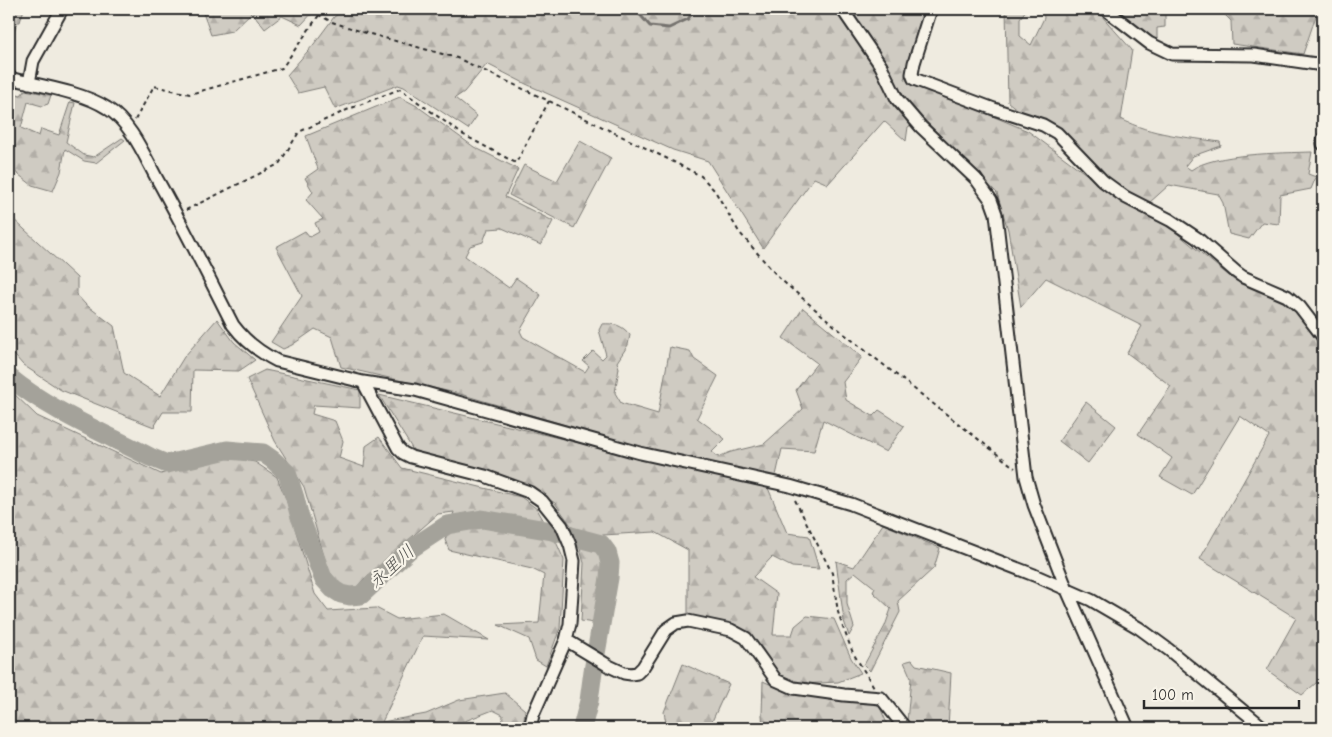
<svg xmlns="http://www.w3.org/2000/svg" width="1332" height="737" font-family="'Comic Neue','Klee One',sans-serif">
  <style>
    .forest { fill: url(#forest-firs); stroke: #7d7b76 }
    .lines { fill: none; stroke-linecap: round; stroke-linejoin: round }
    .stream { stroke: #74726e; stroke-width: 3 }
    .river { stroke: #a4a29a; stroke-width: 19 }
    .minor-casing { stroke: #2b2b2b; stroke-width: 15 }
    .path { stroke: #2b2b2b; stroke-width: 2; stroke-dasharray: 4 4; stroke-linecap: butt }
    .minor { stroke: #f7f3e8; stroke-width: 11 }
    .labels { text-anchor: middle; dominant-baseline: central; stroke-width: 4.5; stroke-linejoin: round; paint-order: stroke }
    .water-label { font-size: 18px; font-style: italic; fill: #555552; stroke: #f7f3e8 }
  </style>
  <defs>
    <pattern id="forest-firs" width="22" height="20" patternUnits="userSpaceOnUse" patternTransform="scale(1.25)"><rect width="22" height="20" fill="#cfcbc2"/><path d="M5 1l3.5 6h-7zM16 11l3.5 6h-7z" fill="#b2aea7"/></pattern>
  </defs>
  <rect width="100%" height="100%" fill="#efebe0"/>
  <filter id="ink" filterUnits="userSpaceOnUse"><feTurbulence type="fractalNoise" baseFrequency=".02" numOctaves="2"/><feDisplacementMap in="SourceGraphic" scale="10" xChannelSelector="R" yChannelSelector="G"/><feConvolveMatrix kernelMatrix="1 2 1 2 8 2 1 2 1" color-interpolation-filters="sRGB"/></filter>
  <g filter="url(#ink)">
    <path class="forest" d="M9 9H24L20 22H17L9 49Z
      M200 9H316L301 25 282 16 265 29 252 12 232 31 211 35 202 10Z
      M345 9H833L841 18 856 16 870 9H929L904 79 1028 131 1132 208 1167 225 1234 280 1285 301 1296 311 1323 347V677L1302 695 1267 670 1296 618 1200 559 1269 436 1240 416 1192 495 1160 477 1172 458 1138 434 1171 386 1127 353 1142 326 1046 278 1021 307 1008 230 997 193 923 118 908 127 906 141 884 121 828 184 814 178 763 248 708 161 673 150 526 84 487 64 464 92 455 98 477 116 468 129 404 87 398 85 335 109 324 87 298 93 287 75 314 44 334 17Z
      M1006 9H1027L1020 18V36L1031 45 1044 18 1043 9H1082L1100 14 1132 50 1121 119C1151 135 1187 137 1220 142L1221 146 1193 156 1185 166 1191 170C1214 153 1282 153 1312 152L1308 174 1316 177 1311 189 1280 195 1279 224 1262 222 1249 239 1229 234 1223 203 1218 194 1169 185 1149 203 1116 186 1097 169 1058 128 1018 110 1008 102Z
      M1116 9H1165V27L1157 28V42Z
      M1219 9H1323V14L1317 13 1303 54 1232 44 1231 21Z
      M9 85 14 93 21 95 25 90 51 95 48 104 42 106 28 102 21 128 39 136 41 129 59 135 70 102 75 103 66 142 84 155 94 157 122 138 125 140 96 163 84 161 65 149 61 172 53 191 32 185 10 168 15 146 9 142Z
      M400 97 417 106 474 147 518 169 505 197 553 221 541 245 502 228 488 229 483 242 470 246 465 256 509 288 516 278 541 295 520 331 523 337 585 372 589 366 583 361 593 351 602 359 606 355 599 330 602 324C614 323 622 325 630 335L628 345 617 362 619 368 615 393 621 403 658 414 670 347 690 351 694 359 718 376 697 418 725 439 712 452 718 457 731 452 764 444 803 409 796 390 817 363 783 338 803 308 862 357 843 382 846 400 873 416 879 410 904 426 886 452 823 420 814 451 782 449 775 480 660 453 460 394 341 367 332 337 315 329 292 345 283 349 271 342 302 296 276 247 305 231 310 237 319 232 315 223 323 219 306 200 313 192 305 178 318 169 306 136Z
      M580 141 611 158 574 228 509 195 524 165 557 181Z
      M11 217 77 278V295L85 304 114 326 124 373 160 396 184 357 217 319 234 342 255 360 239 371 193 370 192 412H163L154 427 61 390 23 365 9 349V219Z
      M265 370 360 390V408L314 405 312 414 335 421 343 441 339 458 364 467 366 446 379 437 402 468 521 497 537 509 557 544 564 560 560 628 546 666 536 660 529 639 498 625 539 623 544 575 532 569 449 550 445 540 454 512 438 514 364 579 355 589 342 587 328 570 304 487 275 441 247 379Z
      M9 389 37 416 161 474 203 460 232 458 255 462 277 477 286 499 315 594 328 611 376 608 397 619 444 614 489 640 423 636 382 722 426 714 459 700 505 693 525 710 523 728H502L503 715 493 710 447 728H9Z
      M379 395 768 488 787 533 809 536 819 569 792 567 772 557 753 577 777 594 773 635H792L795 626 807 616 834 619 851 658 861 673 838 682 800 684 779 677 740 627 688 615V550L655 532 603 535 599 549 603 559 594 623 581 621 584 563 575 531 555 503 523 484 429 457 413 450Z
      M1086 402 1116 426 1088 463 1059 441Z
      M883 524 940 548 934 568 898 601 900 612 870 671 864 665 885 626 891 609 873 592 875 588 855 572 847 579V604L854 627 849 636 844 621 836 561 854 567Z
      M912 660 916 665 951 673 948 728H911L907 722 911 678 904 662Z
      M683 664 729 684 709 728H667L664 712Z
      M763 681 787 692 878 703 889 728H763L762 715Z"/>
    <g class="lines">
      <path class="stream" d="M635 9 650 26 669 28 688 19 695 9"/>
      <path class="river" d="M9 377C49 410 104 433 150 457L167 464 227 450 263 453 273 460 287 473 295 498 299 514 323 578 333 589 341 594 350 596 361 595 409 550 447 525 482 519 552 531 601 544 607 552 610 563 609 578 593 671 589 701 582 728"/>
      <g class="minor-casing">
        <path id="minor" d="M842 9 881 66 897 99 921 127 976 179 991 200 996 214 1026 477 1034 505 1067 590 1128 728
          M931 9 914 63 912 74 914 79 994 109 1043 125 1057 133 1103 181 1125 197 1170 220 1197 238 1236 272 1243 277 1287 296 1300 307 1323 337
          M1105 9 1149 43 1172 54 1254 55 1323 65
          M9 78C37 85 83 92 107 108 131 123 144 155 157 179 184 227 208 276 233 325 245 341 259 352 277 361L363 382 415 390 640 453 790 486 851 504 1034 575 1091 600 1139 628 1169 650 1264 728
          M29 83 33 61 62 9
          M1323 139V144
          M363 382 398 448 403 453 411 457 485 476 529 492 542 501 562 526 570 545 574 561 570 624 566 640 533 715 530 728
          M566 640 609 666 624 673 631 674 637 673 643 667 666 630 676 623 688 621 731 630 746 638 776 680 794 688 844 695 881 698 905 728"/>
      </g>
      <path class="path" d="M312 9 319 15 332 22 363 32 457 58 549 101 668 159 701 176 715 191 739 232 779 278 843 333 1015 468
        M135 120 154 86 190 94 282 68 319 15
        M186 210 279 164 299 132 349 109 400 89 462 134 516 163 549 101
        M795 500 832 573 838 612 842 625 853 653 874 687"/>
      <use href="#minor" class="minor"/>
    </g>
  </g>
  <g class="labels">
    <g class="water-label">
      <text transform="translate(392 567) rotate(-42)">永里川</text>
    </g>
  </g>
  <rect width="1332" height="737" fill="none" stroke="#f7f3e8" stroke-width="30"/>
  <rect x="15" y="15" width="1302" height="707" fill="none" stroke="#2b2b2b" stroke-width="2" filter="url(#ink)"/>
  <path d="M1144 700v8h155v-8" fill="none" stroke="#2b2b2b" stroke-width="2.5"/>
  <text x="1152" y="700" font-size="15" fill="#2b2b2b" stroke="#f7f3e8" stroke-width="4" paint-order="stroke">100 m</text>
</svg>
